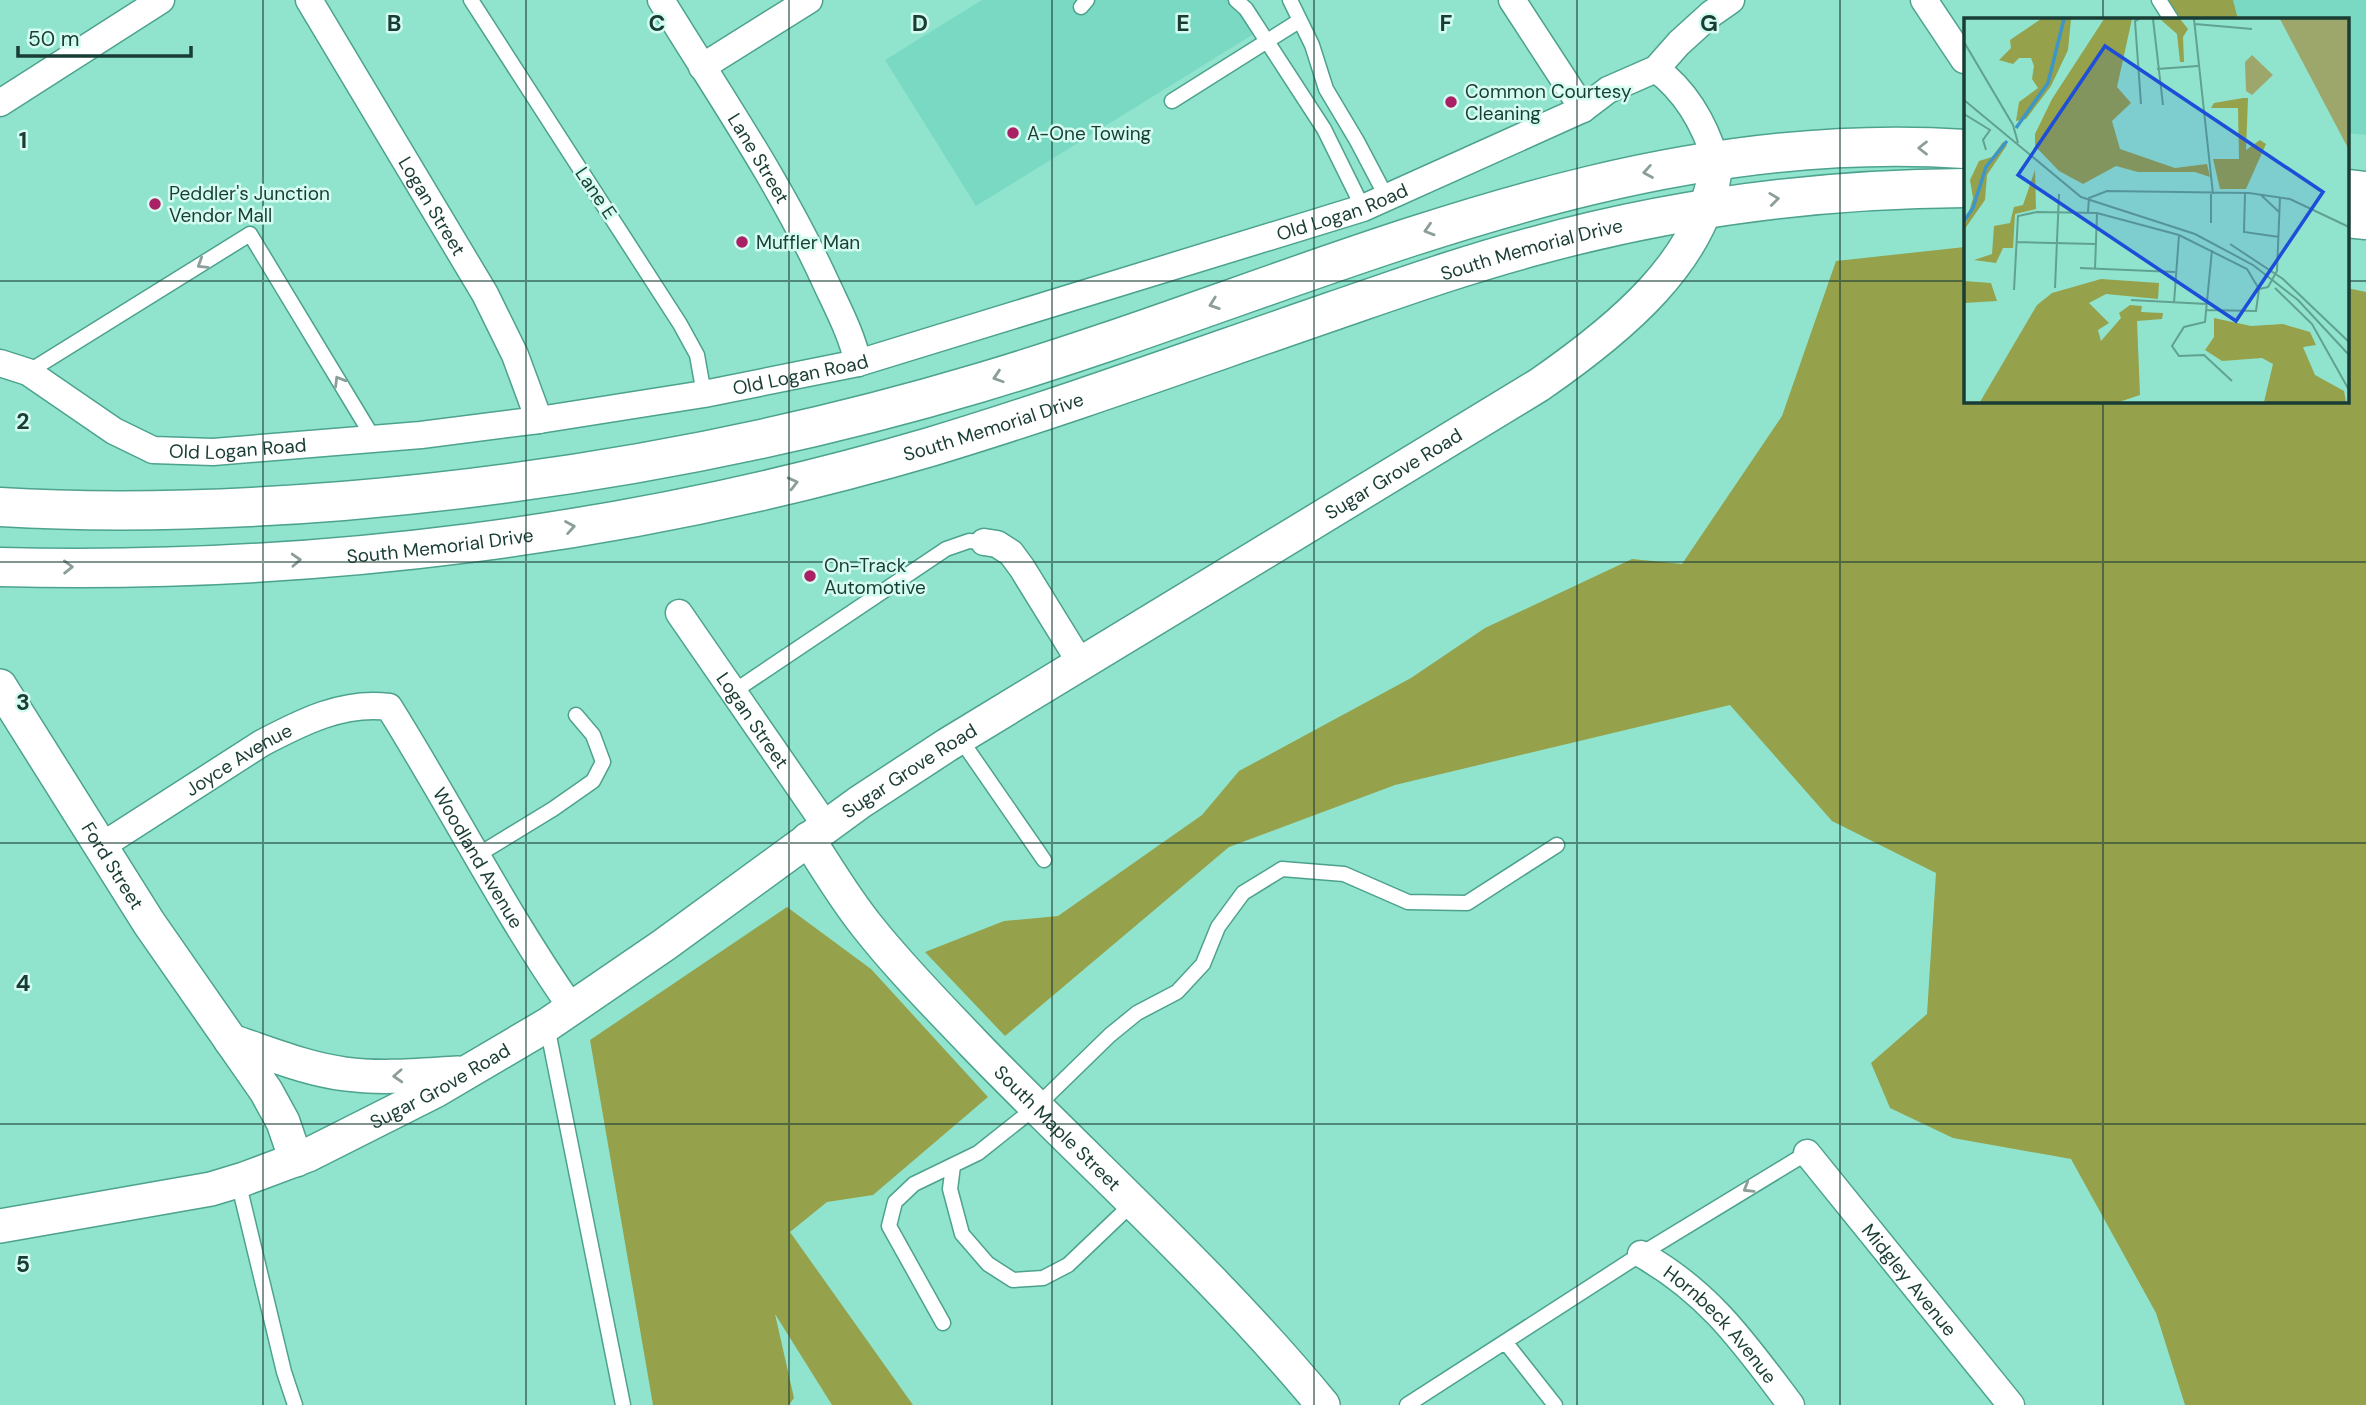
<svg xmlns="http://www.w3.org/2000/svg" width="2366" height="1405" font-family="'DM Sans',sans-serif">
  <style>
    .built { fill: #7ad9c2 }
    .forest { fill: #95a14b }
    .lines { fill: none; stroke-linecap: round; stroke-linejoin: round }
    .service-casing { stroke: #4da28e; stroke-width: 17 }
    .minor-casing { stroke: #4da28e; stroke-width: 29 }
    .tertiary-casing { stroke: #4da28e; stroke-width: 36 }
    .trunk-casing { stroke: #4da28e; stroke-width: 41 }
    .service { stroke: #fff; stroke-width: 14 }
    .minor { stroke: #fff; stroke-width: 26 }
    .tertiary { stroke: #fff; stroke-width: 33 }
    .trunk { stroke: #fff; stroke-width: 38 }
    .oneway { stroke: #8c9e9a }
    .grid { fill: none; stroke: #193d34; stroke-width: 2; stroke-opacity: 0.55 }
    .poi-dot { fill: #a92065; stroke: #d4fcf0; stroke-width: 2.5 }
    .labels { text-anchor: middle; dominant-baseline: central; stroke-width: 5; stroke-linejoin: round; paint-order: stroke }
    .poi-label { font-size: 19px; fill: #193d34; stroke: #d4fcf0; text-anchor: start }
    .street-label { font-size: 19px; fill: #193d34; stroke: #d4fcf0 }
    .inset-river { fill: none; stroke: #3c97c8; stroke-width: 3.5 }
    .inset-road { fill: none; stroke: #60a190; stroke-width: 2 }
    .view { fill: #1d4ed8; fill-opacity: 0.15; stroke: #1d4ed8; stroke-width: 3.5 }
    .inset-edge { fill: none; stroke: #193d34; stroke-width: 3.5 }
    .grid-label { font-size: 23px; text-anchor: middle; font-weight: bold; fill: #193d34; stroke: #d4fcf0; stroke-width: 5; stroke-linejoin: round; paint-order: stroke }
  </style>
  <rect width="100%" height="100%" fill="#90e4ce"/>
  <path class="built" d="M982 0H1248L1265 27 976 206 885 60Z
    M2233 0H2366V135L2347 133V19H2238Z"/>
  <path class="forest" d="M2168 0H2233L2238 19H2181Z
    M1965 247V401H2347V288L2366 292V1405H2185L2156 1313 2071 1159 1953 1138 1890 1108 1871 1063 1927 1014 1936 873 1832 821 1730 705 1395 785 1229 847 1005 1036 925 952 1004 921 1058 916 1202 815 1239 771 1411 678 1485 628 1632 559 1682 564 1782 416 1836 261Z
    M787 907 871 969 988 1097 873 1195 827 1202 790 1232 913 1405H832L775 1314 794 1398 789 1405H653L590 1040Z"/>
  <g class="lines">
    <g class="service-casing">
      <path id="service" d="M471 0 680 324 697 355 704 394
        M1236 0 1246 9 1324 129 1363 208
        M1290 0 1312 45 1326 89 1357 141 1387 198
        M2159 0 2171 19
        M1081 7 1087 0
        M1172 101 1299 21
        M28 372 250 234 374 439
        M733 692 946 549 969 541 984 542
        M959 737 1044 860
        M476 856 553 809 593 781 603 762 593 735 576 715
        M547 1026 623 1405
        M953 1166 950 1189 962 1234 988 1264 1013 1280 1043 1278 1068 1265 1133 1203
        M238 1181 284 1372 295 1405
        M943 1323 889 1226 895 1202 914 1184 978 1153 1036 1107 1110 1035 1137 1013 1177 992 1203 964 1218 927 1243 893 1282 869 1344 874 1408 902 1467 903 1557 845
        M1506 1343 1555 1405
        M1407 1405 1641 1254 1807 1153"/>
    </g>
    <g class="minor-casing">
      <g id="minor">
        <path id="s1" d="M309 0 485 294 515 355 539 420"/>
        <path id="s2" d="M661 0C718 93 781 184 826 283 838 309 852 335 858 363"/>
        <path d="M1512 0 1583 109"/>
        <path d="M1924 0 1964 60"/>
        <path d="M702 67 809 0"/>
        <path d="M1656 69C1687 92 1705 125 1716 161"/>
        <path d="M0 103 161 0"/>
        <path id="s3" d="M0 363 28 372 114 431 153 450 213 452 421 435 539 420 704 394 858 363 1363 208 1583 109 1608 90 1656 69 1679 43 1711 14 1731 0"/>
        <path d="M984 542 997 544 1011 553 1022 568 1080 662"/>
        <path id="s4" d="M679 613 826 826"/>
        <path id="s5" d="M100 847 262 743C302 722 343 701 389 707 451 806 504 911 571 1007"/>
        <path id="s6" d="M1807 1153 2011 1405"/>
        <path id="s7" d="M1641 1254C1710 1293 1744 1343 1791 1405"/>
      </g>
    </g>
    <g class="tertiary-casing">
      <g id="tertiary">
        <path id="s8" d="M0 686 149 923 266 1091 283 1122 296 1160"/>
        <path id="s9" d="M808 839C827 868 845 899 867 926 900 968 938 1006 974 1044 1090 1164 1216 1275 1323 1405"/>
        <path d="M231 1041C268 1053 306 1069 345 1074 383 1079 421 1075 458 1073"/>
        <path id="s10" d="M0 1226 211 1189 244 1179 308 1155 435 1091 547 1025 664 945 860 802 947 745 1539 385C1614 333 1709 259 1716 161"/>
      </g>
    </g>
    <g class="trunk-casing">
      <g id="trunk">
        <path d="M2347 189 2366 191"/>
        <path d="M2347 218 2366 220"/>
        <path d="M0 507C115 514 229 510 343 501 559 483 771 445 979 383 1306 286 1613 125 1965 149"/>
        <path id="s11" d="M0 567C313 575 630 535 930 447 1066 406 1199 357 1333 311 1400 288 1467 264 1535 246 1676 207 1820 189 1965 188"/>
      </g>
    </g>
    <use href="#service" class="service"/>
    <use href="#minor" class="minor"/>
    <use href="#tertiary" class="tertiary"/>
    <use href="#trunk" class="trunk"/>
  </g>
  <defs><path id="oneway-chevron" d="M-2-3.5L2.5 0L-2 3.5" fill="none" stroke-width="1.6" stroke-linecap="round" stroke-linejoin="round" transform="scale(1.75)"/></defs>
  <g class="oneway">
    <use href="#oneway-chevron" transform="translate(1923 148) rotate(180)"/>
    <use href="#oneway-chevron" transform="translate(1648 172) rotate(170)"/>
    <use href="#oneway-chevron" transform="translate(1774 199) rotate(-7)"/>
    <use href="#oneway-chevron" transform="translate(1429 230) rotate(163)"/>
    <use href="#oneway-chevron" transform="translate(202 264) rotate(148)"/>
    <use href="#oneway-chevron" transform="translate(1214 304) rotate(161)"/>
    <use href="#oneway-chevron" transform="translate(998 377) rotate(162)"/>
    <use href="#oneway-chevron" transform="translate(339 381) rotate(-121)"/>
    <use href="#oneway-chevron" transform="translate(793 483) rotate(-14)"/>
    <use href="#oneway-chevron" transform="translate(570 527) rotate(-10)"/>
    <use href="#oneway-chevron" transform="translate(296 560) rotate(-3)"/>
    <use href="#oneway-chevron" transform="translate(68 567) rotate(-1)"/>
    <use href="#oneway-chevron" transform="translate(398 1076) rotate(177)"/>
    <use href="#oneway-chevron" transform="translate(1748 1188) rotate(149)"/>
  </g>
  <path class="grid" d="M263 0V1405M526 0V1405M789 0V1405M1052 0V1405M1314 0V1405M1577 0V1405M1840 0V1405M2103 0V19M0 281H1965M2347 281H2366M2103 401V1405M0 562H2366M0 843H2366M0 1124H2366"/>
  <g class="poi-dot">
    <circle cx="1451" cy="102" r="7"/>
    <circle cx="1013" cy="133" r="7"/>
    <circle cx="155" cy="204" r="7"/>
    <circle cx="742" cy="242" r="7"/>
    <circle cx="810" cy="576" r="7"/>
  </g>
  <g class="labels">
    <g class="poi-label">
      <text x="1465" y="91">Common Courtesy<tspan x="1465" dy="22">Cleaning</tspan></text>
      <text x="1027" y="133">A-One Towing</text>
      <text x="169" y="193">Peddler's Junction<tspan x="169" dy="22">Vendor Mall</tspan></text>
      <text x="756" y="242">Muffler Man</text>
      <text x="824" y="565">On-Track<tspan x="824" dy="22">Automotive</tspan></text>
    </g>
    <g class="street-label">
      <text stroke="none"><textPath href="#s2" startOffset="186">Lane Street</textPath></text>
      <text transform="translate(596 193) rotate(56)">Lane E</text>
      <text stroke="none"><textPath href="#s1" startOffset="240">Logan Street</textPath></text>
      <text stroke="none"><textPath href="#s3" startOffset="1396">Old Logan Road</textPath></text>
      <text stroke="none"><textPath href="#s11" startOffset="1575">South Memorial Drive</textPath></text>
      <text stroke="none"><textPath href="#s3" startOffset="830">Old Logan Road</textPath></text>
      <text stroke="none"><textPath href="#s11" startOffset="1008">South Memorial Drive</textPath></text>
      <text stroke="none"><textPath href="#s3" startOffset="262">Old Logan Road</textPath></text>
      <text stroke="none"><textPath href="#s10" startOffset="1600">Sugar Grove Road</textPath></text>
      <text stroke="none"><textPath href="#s11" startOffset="441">South Memorial Drive</textPath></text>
      <text stroke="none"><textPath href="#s4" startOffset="130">Logan Street</textPath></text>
      <text stroke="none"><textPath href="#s5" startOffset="164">Joyce Avenue</textPath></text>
      <text stroke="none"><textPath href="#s10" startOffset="1032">Sugar Grove Road</textPath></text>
      <text stroke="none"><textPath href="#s5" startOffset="502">Woodland Avenue</textPath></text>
      <text stroke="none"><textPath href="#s8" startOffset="212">Ford Street</textPath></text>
      <text stroke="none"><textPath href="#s10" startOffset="466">Sugar Grove Road</textPath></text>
      <text stroke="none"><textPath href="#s9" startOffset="383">South Maple Street</textPath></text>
      <text stroke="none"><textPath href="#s6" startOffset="163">Midgley Avenue</textPath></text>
      <text stroke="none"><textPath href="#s7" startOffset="107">Hornbeck Avenue</textPath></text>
    </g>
  </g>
  <g transform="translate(1964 18)">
    <rect width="385" height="385" fill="#90e4ce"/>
    <path d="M316 1H385V132ZM288 37 309 57 288 77 282 73 281 44Z" fill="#9da76b"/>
    <path d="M77 1H107L104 32 87 68 62 101 52 103 55 84 74 70 68 61 70 48 67 40H55L49 46 35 42 47 30 46 22ZM140 1H168L153 69 167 85 148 103 156 131 211 150 243 146 246 159 231 154H174L152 148 119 166 95 153 71 128V116L88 81ZM196 1H216L224 11 219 19 220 44H216L213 16ZM279 80H284L282 132 296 122 302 126 282 171H256L249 141H275L274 90H247L250 85ZM39 124 43 127 23 157 21 182 0 212 9 180 6 162 15 143 28 139ZM71 152 72 191 51 196 49 230H39L32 245 10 242 28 236 30 208 46 205 50 189 59 187ZM137 261 195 265 194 281 142 276 125 285 145 305 134 312 137 323 157 300 155 295 166 287 178 288 177 294 199 295 198 301 173 303 176 377 155 384H16L73 287 88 275ZM0 263 27 265 33 283 0 285ZM250 300 287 308 319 306 346 314 352 327 339 329 351 357 380 373 382 384H300L309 346 298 340 258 343 241 332 250 319Z" fill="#95a14b"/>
    <path class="inset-river" d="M52 110 84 65 100 1M0 203 9 190 22 149 43 123"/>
    <path class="inset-road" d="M175 1 171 3 177 86M189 1 199 87M230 1 249 176M231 6 288 11M0 24 49 107 54 125M193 51 234 48M0 82 117 179 231 216 289 247 334 282 385 337M0 96 26 112 19 122 22 132M247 176V205M281 176 280 214 315 219M297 177 315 194M124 194 125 180 143 173 285 175 326 181 385 209M52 224 132 226M266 226 319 261 385 324M248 232 241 304 220 309 208 328 215 338 240 337 268 363M116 250 211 254M131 251 133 195M91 270 95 176M311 270 348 306 385 372M295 271 304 269 313 253 316 179M50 272 54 198 73 194 133 195 215 217 283 251 295 271M167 282 243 286M210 285 215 217M243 292 292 293 295 271"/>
    <path class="view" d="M141 28 359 174 272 303 54 157Z"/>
    <rect width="385" height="385" class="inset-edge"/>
  </g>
  <g class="grid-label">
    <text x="394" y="31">B</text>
    <text x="657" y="31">C</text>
    <text x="920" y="31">D</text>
    <text x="1183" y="31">E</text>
    <text x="1446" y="31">F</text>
    <text x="1709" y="31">G</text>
    <text x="23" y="148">1</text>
    <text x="23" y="429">2</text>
    <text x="23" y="710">3</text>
    <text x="23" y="991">4</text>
    <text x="23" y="1272">5</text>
  </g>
  <path d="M18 46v10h173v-10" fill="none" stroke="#193d34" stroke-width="3.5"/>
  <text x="28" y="46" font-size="21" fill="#193d34" stroke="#d4fcf0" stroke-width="5" paint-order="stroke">50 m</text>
</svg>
